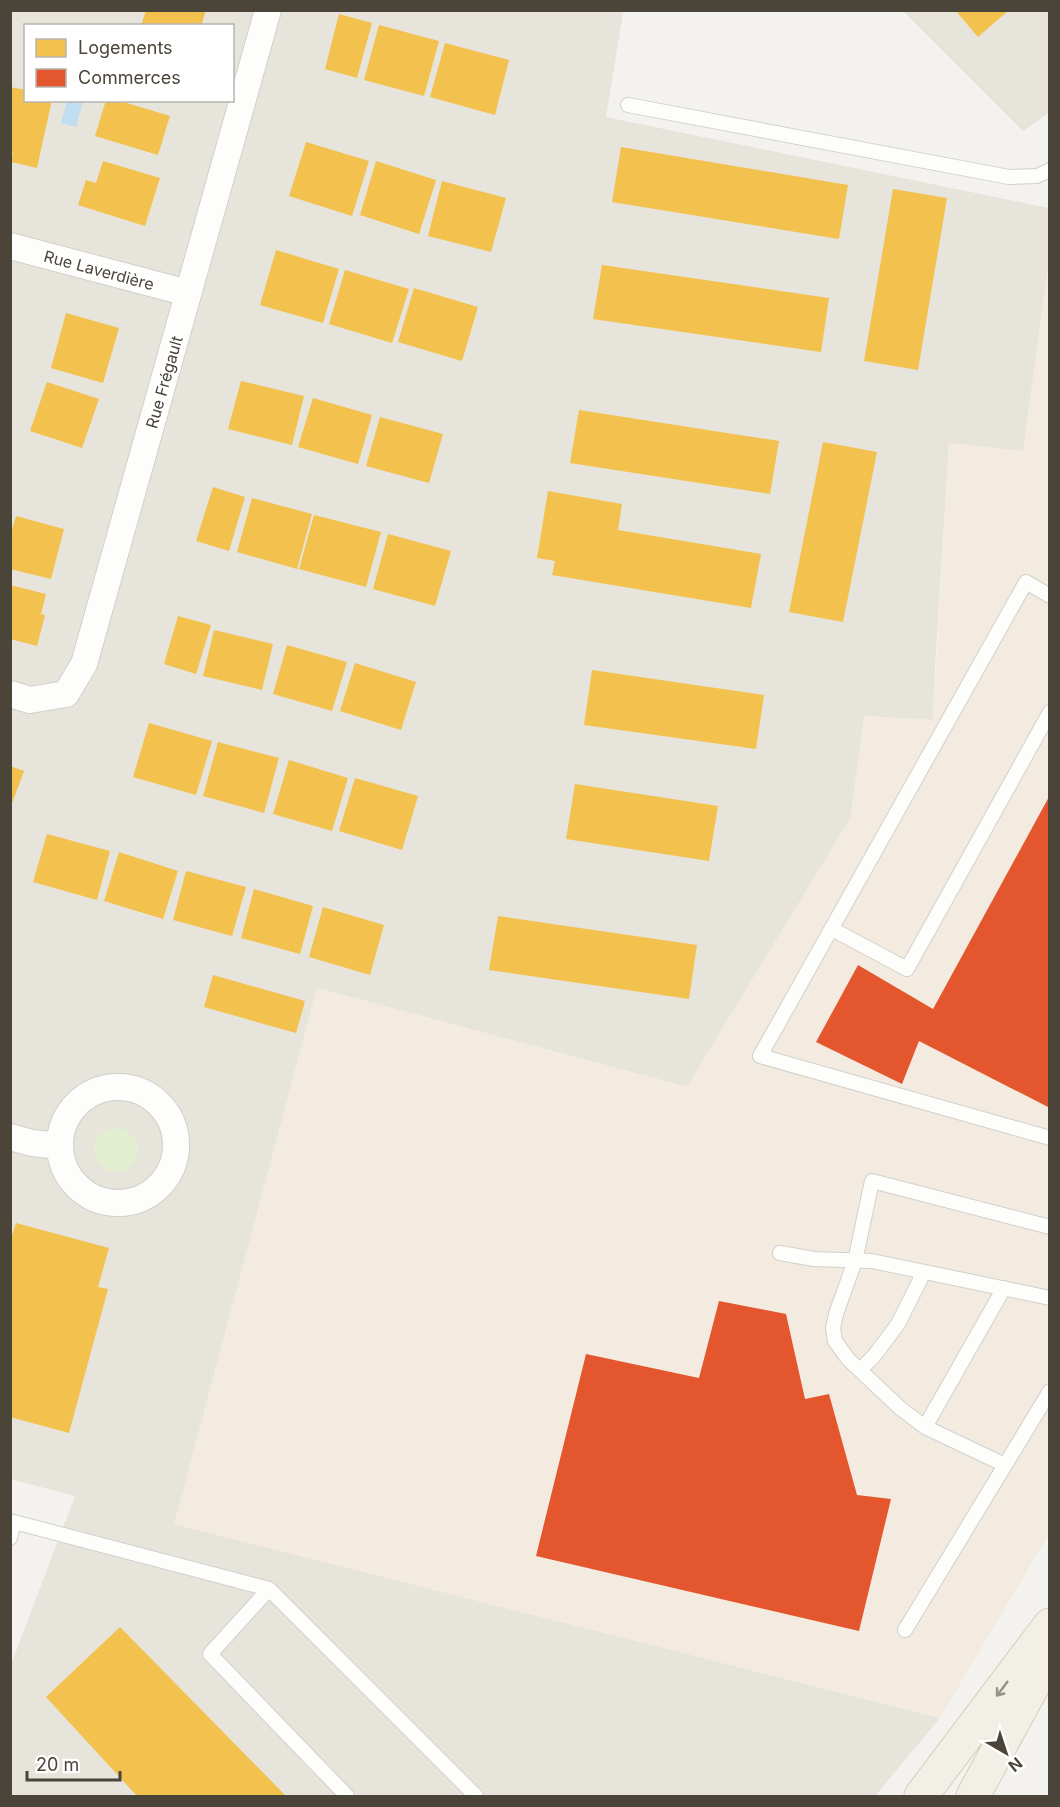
<svg xmlns="http://www.w3.org/2000/svg" width="1060" height="1807" font-family="Inter,sans-serif">
  <style>
    .residential { fill: #e7e4dc; fill-rule: evenodd }
    .commercial { fill: #f3ebdf }
    .green { fill: #e1eecf }
    .water { fill: #c0ddf1 }
    .homes { fill: #f2c14e }
    .shops { fill: #e4572e }
    .lines { fill: none; stroke-linecap: round; stroke-linejoin: round }
    .service-casing { stroke: #d2d0cb; stroke-width: 16 }
    .minor-casing { stroke: #d2d0cb; stroke-width: 28 }
    .primary-casing { stroke: #d6cebb; stroke-width: 35 }
    .service { stroke: #fdfdfc; stroke-width: 14 }
    .minor { stroke: #fdfdfc; stroke-width: 26 }
    .primary { stroke: #f2efe6; stroke-width: 33 }
    .oneway { stroke: #969187 }
    .labels { text-anchor: middle; dominant-baseline: central; stroke-width: 6; stroke-linejoin: round; paint-order: stroke }
    .street-label { font-size: 16px; fill: #4b4439; stroke: #fff }
  </style>
  <rect width="100%" height="100%" fill="#f4f2ee"/>
  <path class="residential" d="M11 11H611L623 13 606 117 1049 208V286L1023 451 949 443 935 667 933 720 864 716 851 817 687 1087 317 988 175 1524 940 1718 875 1796H11L10 1667 75 1496 10 1479ZM26 26H232V100H26Z
    M903 11H1049V113L1023 131Z"/>
  <path class="commercial" d="M1049 259V1534L940 1718 174 1524 317 988 687 1087 851 817 864 716 933 720 949 443 1023 451Z"/>
  <path class="green" d="M94 1150a22 22 0 1 1 44 0a22 22 0 1 1-44 0Z"/>
  <path class="water" d="M67 101H83L76 127 61 123Z"/>
  <path class="homes" d="M146 10H206L201 26H141Z
    M955 10H1009L978 37Z
    M339 14 372 23 357 78 325 69Z
    M379 25 439 41 424 96 364 80Z
    M445 43 509 60 495 115 430 97Z
    M10 87 26 90V100H52L37 168 11 162 13 153H10Z
    M106 100H117L170 116 158 155 95 136Z
    M306 142 369 161 352 216 289 196Z
    M621 147 848 185 839 239 612 202Z
    M103 161 160 178 145 226 78 205 86 180 96 183Z
    M376 161 436 180 419 234 360 215Z
    M442 181 506 198 491 252 428 236Z
    M893 189 947 198 918 370 864 361Z
    M276 250 339 269 323 323 260 305Z
    M602 265 829 298 821 352 593 319Z
    M345 270 409 289 392 343 329 324Z
    M414 288 478 307 462 361 398 342Z
    M66 313 119 328 103 383 51 368Z
    M241 381 304 396 292 445 228 429Z
    M47 382 99 399 82 448 30 431Z
    M313 398 372 415 358 464 298 447Z
    M579 410 779 441 770 494 570 463Z
    M380 417 443 434 429 483 366 466Z
    M823 442 877 452 843 622 789 612Z
    M213 487 245 497 229 551 196 541Z
    M548 491 622 504 618 530 761 554 751 608 552 575 555 561 537 558Z
    M252 498 312 514 297 569 237 552Z
    M314 515 381 532 366 587 299 569Z
    M16 516 64 529 51 579 10 569V536Z
    M388 534 451 551 435 606 373 589Z
    M10 585 46 594 41 614 45 615 37 646 10 639Z
    M178 616 211 625 196 674 164 664Z
    M214 630 273 644 262 690 203 676Z
    M287 645 347 662 332 711 273 694Z
    M355 663 416 682 401 730 340 711Z
    M592 670 764 695 756 749 584 725Z
    M149 723 212 741 196 795 133 777Z
    M218 742 279 758 264 813 203 796Z
    M289 760 348 778 332 831 273 814Z
    M10 766 24 771 11 806H10Z
    M355 778 418 796 402 850 339 831Z
    M575 784 718 806 709 861 566 839Z
    M47 834 110 851 97 900 33 882Z
    M119 852 178 871 163 919 104 901Z
    M186 871 246 887 232 936 173 920Z
    M254 889 313 906 300 954 241 938Z
    M323 907 384 925 370 975 309 957Z
    M498 916 697 945 689 999 489 970Z
    M213 975 305 1001 296 1033 204 1007Z
    M16 1223 109 1248 98 1287 108 1289 69 1433 10 1417V1242Z
    M120 1627 285 1795V1796H137L46 1697Z"/>
  <path class="shops" d="M1050 795V1108L919 1041 902 1084 816 1042 858 965 933 1009Z
    M719 1301 786 1314 805 1399 829 1394 857 1495 891 1499 859 1631 536 1556 586 1354 699 1378Z"/>
  <g class="lines">
    <g class="service-casing">
      <path id="service" d="M628 105 1009 177 1037 176 1050 170
        M1050 596 1026 582 760 1056 1050 1138
        M832 929 907 969 1050 712
        M780 1253 814 1259 872 1261 1050 1298
        M1004 1288 925 1427 1005 1465
        M860 1370 874 1356 898 1324 924 1272
        M925 1427 900 1408 848 1359 835 1341 833 1328 836 1314 855 1261 872 1181 1050 1227
        M10 1538 14 1522 269 1589 476 1796
        M269 1589 210 1654 347 1796
        M905 1630 1050 1391"/>
    </g>
    <g class="minor-casing">
      <path id="minor" d="M10 246 188 293
        M10 694 30 700 66 694 84 664 268 10
        M60 1145a58 58 0 1 1 116 0a58 58 0 1 1-116 0Z
        M10 1137 32 1143 60 1146"/>
    </g>
    <g class="primary-casing">
      <path id="primary" d="M921 1796 1050 1625
        M973 1796 1050 1654"/>
    </g>
    <use href="#service" class="service"/>
    <use href="#minor" class="minor"/>
    <use href="#primary" class="primary"/>
  </g>
  <defs><path id="oneway-shaft" d="M-6 0H5M1.5-3L5.5 0L1.5 3" fill="none" stroke-width="1.6" stroke-linecap="round" stroke-linejoin="round" transform="scale(1.5)"/></defs>
  <use class="oneway" href="#oneway-shaft" transform="translate(1002 1689) rotate(127)"/>
  <g class="labels">
    <g class="street-label">
      <text transform="translate(99 270) rotate(15)">Rue Laverdière</text>
      <text transform="translate(164 382) rotate(-74)">Rue Frégault</text>
    </g>
  </g>
  <rect width="1060" height="1807" fill="none" stroke="#4b4439" stroke-width="24"/>
  <rect x="24" y="24" width="210" height="78" fill="#ffffff" stroke="#b7b4b0" stroke-width="1.5"/>
  <rect x="36" y="39" width="30" height="18" fill="#f2c14e" stroke="#b7b4b0" stroke-width="1.5"/>
  <text x="78" y="54" font-size="18" fill="#4b4439">Logements</text>
  <rect x="36" y="69" width="30" height="18" fill="#e4572e" stroke="#b7b4b0" stroke-width="1.5"/>
  <text x="78" y="84" font-size="18" fill="#4b4439">Commerces</text>
  <g transform="translate(1006 1753) rotate(141)" stroke="#ffffff" stroke-width="4.5" paint-order="stroke">
  <path d="M0-4.5L10 22L0 15L-10 22Z" fill="#4b4439"/>
  <text y="-9" font-size="16" font-weight="bold" text-anchor="middle" fill="#4b4439">N</text>
  </g>
  <path d="M27 1771v9h93v-9" fill="none" stroke="#4b4439" stroke-width="3"/>
  <text x="36" y="1771" font-size="18" fill="#4b4439" stroke="#ffffff" stroke-width="4.5" paint-order="stroke">20 m</text>
</svg>
